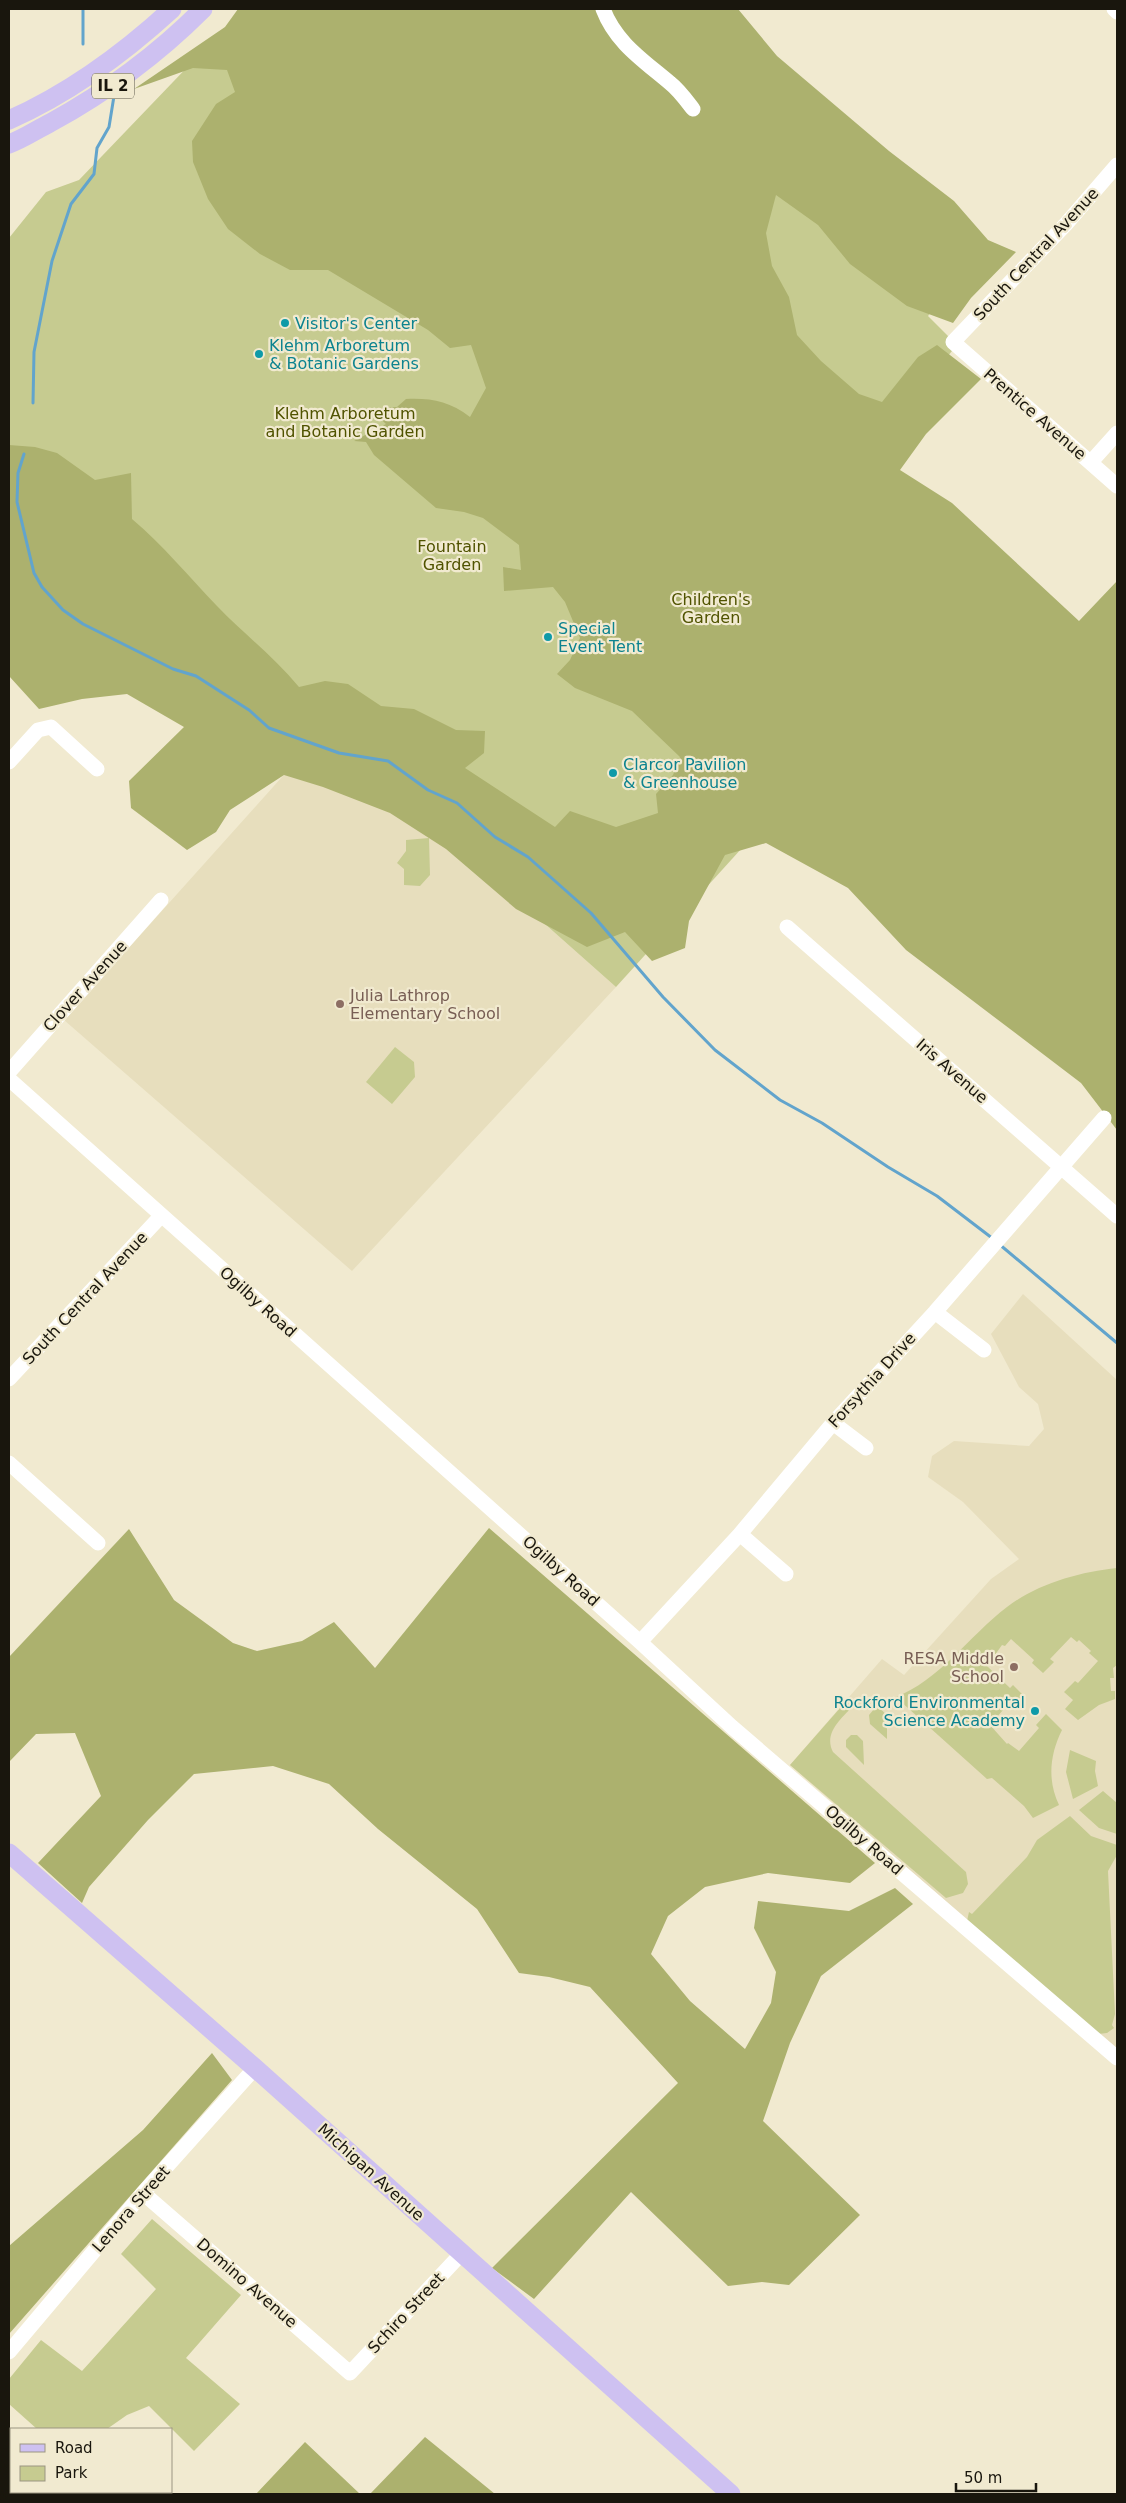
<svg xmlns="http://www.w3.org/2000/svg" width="1126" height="2503" font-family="'DejaVu Sans',sans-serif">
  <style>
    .built { fill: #e7debd }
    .green { fill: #c6cb90 }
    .forest { fill: #acb16e }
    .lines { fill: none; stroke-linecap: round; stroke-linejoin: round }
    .stream { stroke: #62a4cc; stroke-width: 3 }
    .minor { stroke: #fff; stroke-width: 15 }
    .major { stroke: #cec1f1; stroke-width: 19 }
    .culture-dot { fill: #0f9aa8; stroke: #f1ead0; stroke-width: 2 }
    .education-dot { fill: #8d6e63; stroke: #f1ead0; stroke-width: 2 }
    .labels { text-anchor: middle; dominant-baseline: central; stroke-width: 4.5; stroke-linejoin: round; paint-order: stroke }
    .shield { fill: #f1ead0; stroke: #5a5648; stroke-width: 1 }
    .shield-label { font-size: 15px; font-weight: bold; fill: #19160d }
    .street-label { font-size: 16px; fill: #19160d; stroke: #f1ead0 }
    .culture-label { font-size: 16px; fill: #0d838f; stroke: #f1ead0; text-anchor: start }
    .park-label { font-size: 16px; fill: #505300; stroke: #f1ead0 }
    .education-label { font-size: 16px; fill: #785e54; stroke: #f1ead0; text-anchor: start }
  </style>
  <rect width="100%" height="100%" fill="#f1ead0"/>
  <path class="built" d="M299 758 421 814 616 987 352 1271 64 1020Z
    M1023 1294 1117 1380V2052L790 1765 882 1659 904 1675 991 1579 1019 1559 963 1502 928 1477 932 1456 954 1441 1029 1446 1044 1429 1038 1404 1019 1387 991 1334Z"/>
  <path class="green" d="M243 9 771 100 965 271 928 316 948 336 952 351 874 445 813 839 761 827 616 987 421 814 9 550V238L46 192 79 180Z
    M429 838 430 875 420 886 404 885V869L397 863 406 851V840Z
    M395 1047 414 1062 415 1077 392 1104 366 1082Z
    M1117 1568V1665L1113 1668 1114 1678H1110L1111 1691H1115V1699L1099 1705 1078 1720 1065 1709 1073 1700 1064 1692 1075 1681 1078 1683 1098 1661 1089 1653 1091 1651 1079 1640 1077 1642 1071 1637 1050 1659 1054 1662 1043 1673 1032 1663 1034 1660 1011 1639 1005 1646 1002 1645 987 1666 1010 1688 1013 1685 1023 1695 1014 1705 1010 1702 990 1725 1007 1744 1008 1743 1019 1751 1039 1728 1036 1725 1046 1714 1062 1730C1050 1754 1047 1780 1059 1805L1033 1818 1024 1806 992 1778 987 1779 899 1700 896 1702 894 1698C940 1680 969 1636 1007 1607 1037 1584 1079 1572 1117 1568Z
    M848 1699 854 1705C842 1718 823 1733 833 1752L966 1872 968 1884 963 1893 946 1898 790 1765Z
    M875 1708 881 1709 887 1716V1739L870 1724 869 1715Z
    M851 1735H857L863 1741 864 1765 846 1747V1740Z
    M1070 1750 1096 1761 1095 1771 1098 1786 1073 1799 1066 1772Z
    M1103 1791 1117 1803V1834L1099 1828 1079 1810Z
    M1070 1816 1091 1836 1117 1845V1855L1108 1871 1115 2014 1112 2025 1114 2028 1107 2033 1098 2034 967 1921 969 1912 972 1914 1027 1857 1037 1840Z
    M152 2219 241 2295 186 2358 240 2404 194 2451 149 2406 127 2415 107 2429H37L9 2404V2379L41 2340 82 2371 156 2289 121 2254Z"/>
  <path class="forest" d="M238 9H738L777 56 889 151 954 201 988 240 1016 252 971 298 953 323 907 306 850 264 818 225 776 195 766 233 772 266 789 297 797 335 821 361 859 394 882 402 918 357 937 345 981 379 926 434 900 470 952 503 1079 621 1117 581V1130L1081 1083 906 950 848 888 766 843 725 855 689 921 685 948 652 961 625 932 587 947 516 909 446 849 390 813 323 787 284 775 230 810 216 832 187 850 131 808 129 781 184 727 127 694 82 699 39 709 9 676V445L35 447 57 453 95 480 131 473 132 519C163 545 189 577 217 606 244 634 274 657 299 687L325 681 348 684 381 706 414 709 456 730 485 731 484 753 465 768 555 827 570 811 616 827 658 813 656 794 673 775 680 757 632 711 575 688 557 674 570 660 580 638 565 602 553 587 504 591 503 567 521 570 519 545 483 518 464 512 436 508 374 455 366 442 354 441 386 424 370 409 397 407 406 399C431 398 449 401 470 417L486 388 471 345 450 348 428 330 328 270H290L260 254 228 229 208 199 193 162 192 141 216 104 235 92 227 70 193 68 134 89 225 27Z
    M489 1528 875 1863 850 1883 768 1873 705 1887 668 1916 651 1954 690 2001 745 2049 771 2003 776 1972 754 1928 758 1901 849 1911 895 1888 913 1904 821 1976 790 2043 763 2121 860 2215 789 2285 762 2282 728 2286 631 2192 534 2299 492 2268 678 2083 590 1987 549 1977 519 1973 477 1909 378 1829 329 1784 273 1766 194 1774 148 1820 89 1887 82 1903 38 1863 101 1796 75 1733 36 1734 9 1762V1657L129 1529 174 1600 233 1643 257 1651 302 1641 334 1622 375 1668Z
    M212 2053 232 2080 9 2334V2246L143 2130Z
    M425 2437 495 2494H370Z
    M305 2442 360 2494H256Z"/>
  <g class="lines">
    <path class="stream" d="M83 9V44
      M33 403 34 352 52 261 71 204 94 174 97 148 109 127 114 96
      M24 454 18 473 17 502 34 573 42 587 63 610 83 624 173 669 196 676 249 710 269 728 339 753 388 761 428 790 457 803 495 837 528 857 591 913 663 997 715 1050 780 1100 822 1123 888 1167 937 1196 992 1238
      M999 1244 1117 1343"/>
    <path class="minor" d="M603 9C616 43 643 60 670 83 679 90 686 100 693 109
      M1114 9 1117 12
      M1117 165 1066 224 953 342 1117 486
      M1091 462 1117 433
      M9 762 38 730 51 727 97 769
      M787 927 1117 1216
      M9 1072 161 900
      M9 1079 640 1642 732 1727 1117 2058
      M935 1312 984 1350
      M9 1379 161 1216
      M833 1423 866 1448
      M9 1463 98 1543
      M740 1534 786 1574
      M640 1642 740 1534 833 1423 935 1312 1104 1118
      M143 2193 350 2373 462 2253
      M9 2352 143 2193 255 2068"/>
    <path class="major" d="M9 120C70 93 123 54 172 9
      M9 144C23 139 36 130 50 123 107 92 157 55 203 9
      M9 1853 255 2068 731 2494"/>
  </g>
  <g class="culture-dot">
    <circle cx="285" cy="323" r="5"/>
    <circle cx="259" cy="354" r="5"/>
    <circle cx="548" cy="637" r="5"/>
    <circle cx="613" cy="773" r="5"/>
    <circle cx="1035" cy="1711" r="5"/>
  </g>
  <g class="education-dot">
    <circle cx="340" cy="1004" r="5"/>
    <circle cx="1014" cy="1667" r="5"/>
  </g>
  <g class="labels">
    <rect class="shield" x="92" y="73.5" width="42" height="25" rx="4"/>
    <g class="shield-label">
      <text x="113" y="86">IL 2</text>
    </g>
    <g class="street-label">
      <text transform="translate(1036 254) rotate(-47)">South Central Avenue</text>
      <text transform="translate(1035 414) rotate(41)">Prentice Avenue</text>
      <text transform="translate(85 986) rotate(-48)">Clover Avenue</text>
      <text transform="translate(952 1071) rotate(41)">Iris Avenue</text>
      <text transform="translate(85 1298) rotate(-47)">South Central Avenue</text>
      <text transform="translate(258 1302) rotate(42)">Ogilby Road</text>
      <text transform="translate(872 1380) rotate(-48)">Forsythia Drive</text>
      <text transform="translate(561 1571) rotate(42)">Ogilby Road</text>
      <text transform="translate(864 1840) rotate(41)">Ogilby Road</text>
      <text transform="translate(371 2172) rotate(42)">Michigan Avenue</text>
      <text transform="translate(131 2209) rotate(-49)">Lenora Street</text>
      <text transform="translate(247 2283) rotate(41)">Domino Avenue</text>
      <text transform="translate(406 2313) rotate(-47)">Schiro Street</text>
    </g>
    <g class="culture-label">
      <text x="295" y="323">Visitor's Center</text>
      <text x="269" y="345">Klehm Arboretum<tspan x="269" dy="18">&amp; Botanic Gardens</tspan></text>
      <text x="558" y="628">Special<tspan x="558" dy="18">Event Tent</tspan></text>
      <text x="623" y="764">Clarcor Pavilion<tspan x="623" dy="18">&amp; Greenhouse</tspan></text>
      <text x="1025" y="1702" text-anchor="end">Rockford Environmental<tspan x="1025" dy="18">Science Academy</tspan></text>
    </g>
    <g class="park-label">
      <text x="345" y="413">Klehm Arboretum<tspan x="345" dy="18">and Botanic Garden</tspan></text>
      <text x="452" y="546">Fountain<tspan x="452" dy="18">Garden</tspan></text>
      <text x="711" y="599">Children's<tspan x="711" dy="18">Garden</tspan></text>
    </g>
    <g class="education-label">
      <text x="350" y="995">Julia Lathrop<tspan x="350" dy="18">Elementary School</tspan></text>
      <text x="1004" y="1658" text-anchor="end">RESA Middle<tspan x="1004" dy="18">School</tspan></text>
    </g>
  </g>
  <rect width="1126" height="2503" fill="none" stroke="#19160d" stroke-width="20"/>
  <rect x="10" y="2428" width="162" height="65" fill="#f1ead0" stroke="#9b9582"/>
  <rect x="20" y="2444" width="25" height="8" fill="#cec1f1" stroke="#9b9582"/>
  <text x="55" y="2453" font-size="15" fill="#19160d">Road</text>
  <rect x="20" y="2466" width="25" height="15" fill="#c6cb90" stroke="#9b9582"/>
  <text x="55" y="2478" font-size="15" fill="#19160d">Park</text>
  <path d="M956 2483v8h80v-8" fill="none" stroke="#19160d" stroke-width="2.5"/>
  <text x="964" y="2483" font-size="15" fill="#19160d" stroke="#f1ead0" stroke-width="4" paint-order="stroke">50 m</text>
</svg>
